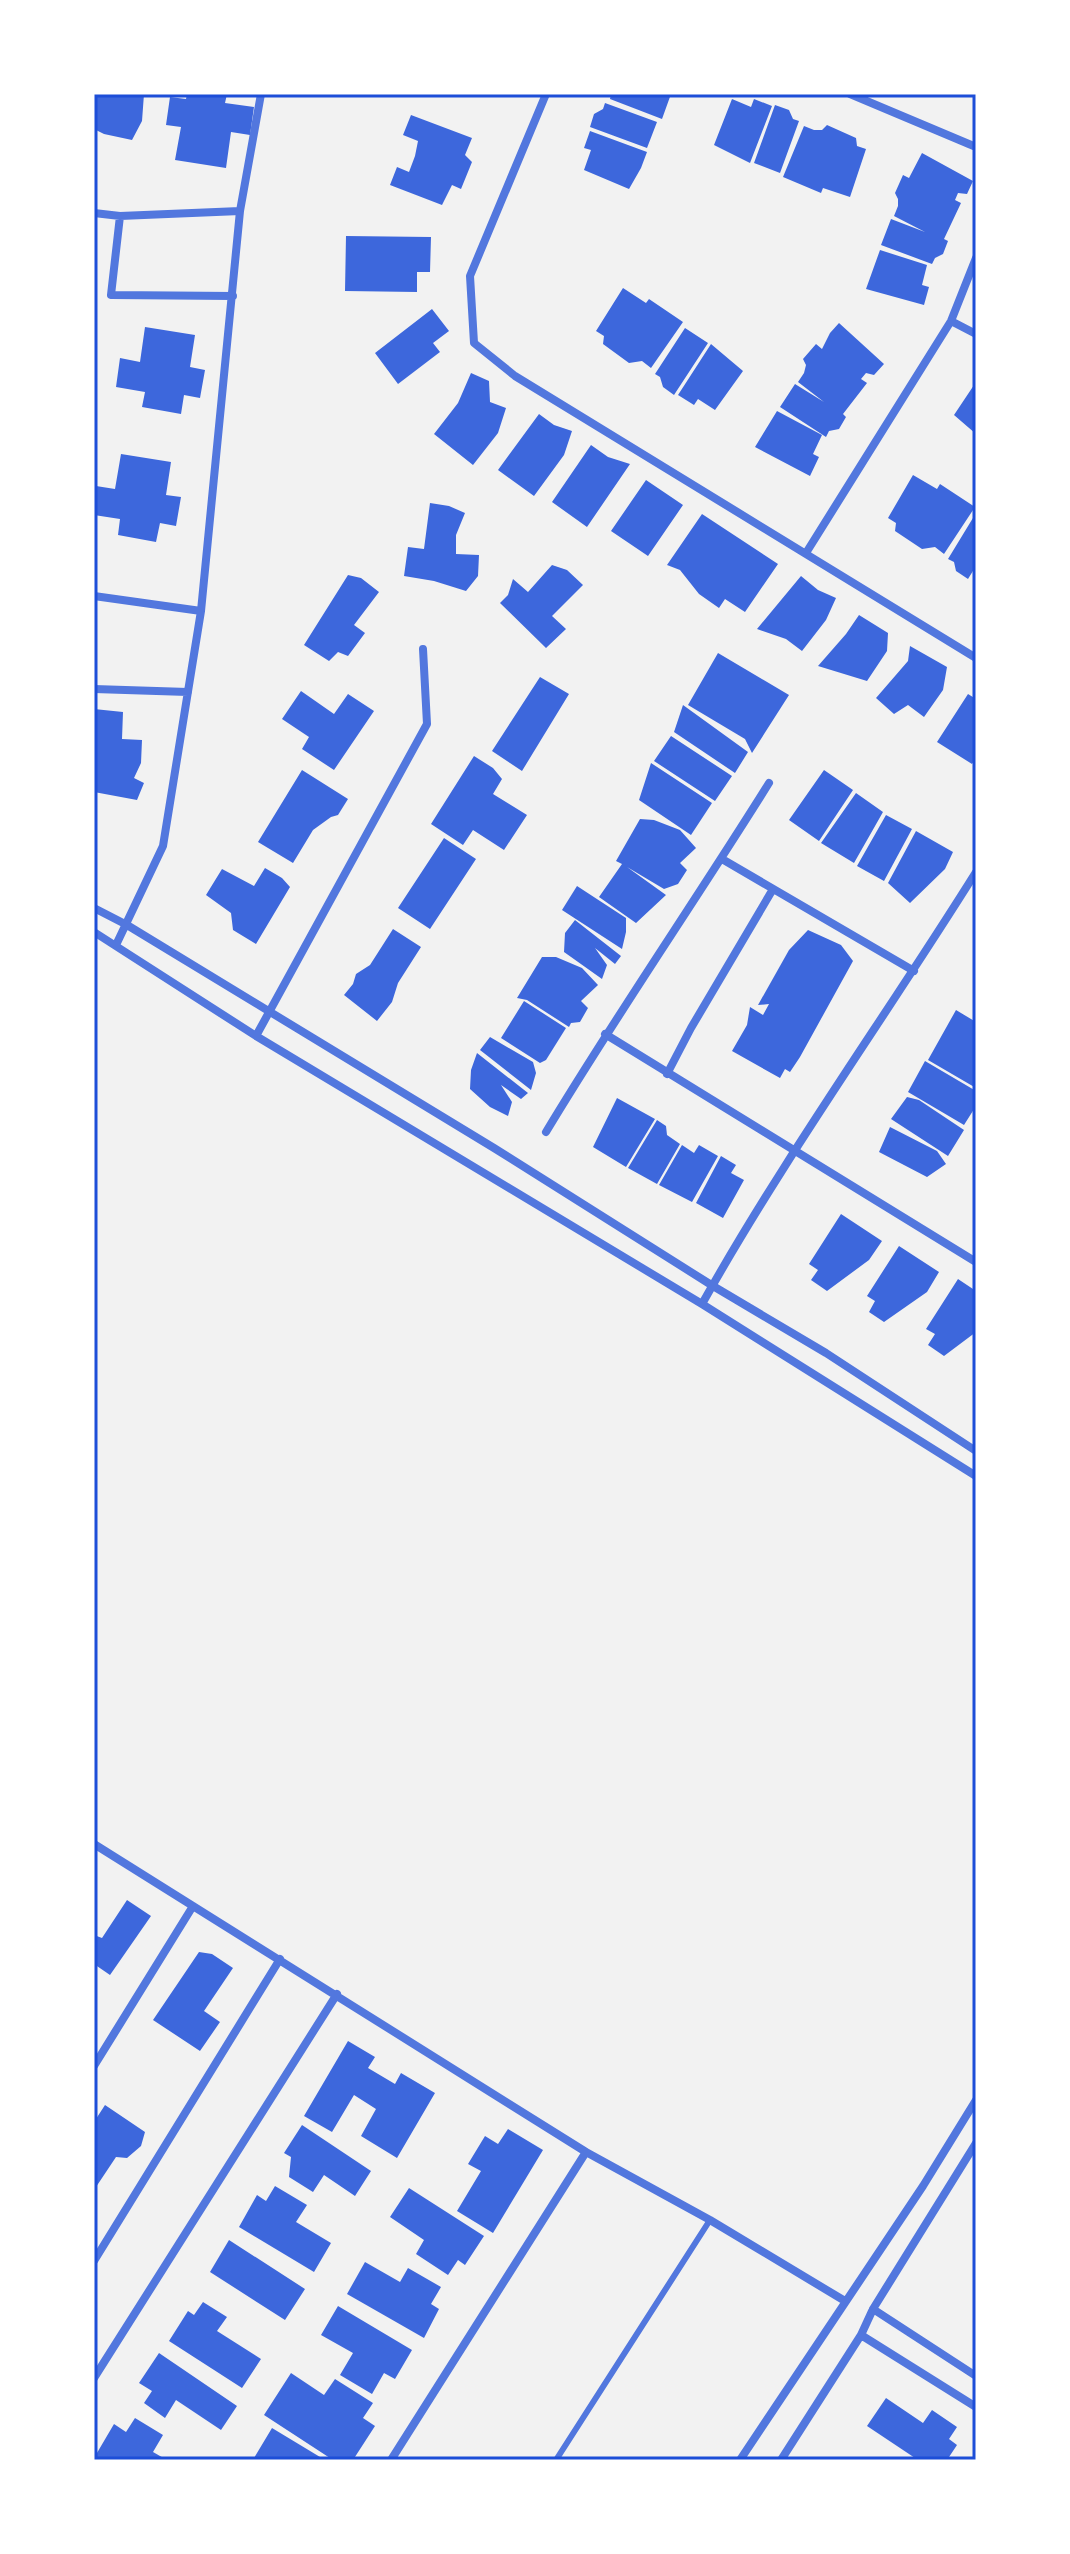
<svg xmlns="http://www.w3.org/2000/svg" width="1070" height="2554" font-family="'IBM Plex Sans',sans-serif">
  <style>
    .building { fill: #3d67dc }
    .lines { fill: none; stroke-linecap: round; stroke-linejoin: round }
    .service { stroke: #5277de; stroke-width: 6 }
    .minor { stroke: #5277de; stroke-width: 8 }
    .neatline { fill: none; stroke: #1d4ed8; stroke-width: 3 }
  </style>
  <rect width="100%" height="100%" fill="#f2f2f2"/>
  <path class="building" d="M94 94H144L142 121 132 140 104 134 94 129Z
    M187 94H227L225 103 254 107 250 135 231 132 226 168 175 160 181 127 166 125 170 97 186 99Z
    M611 94H671L662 119 610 99Z
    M732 99 751 107 754 99 772 106 750 163 714 145Z
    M605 103 657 122 647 148 590 127 594 114 603 109Z
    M775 105 789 110 793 119 799 121 780 173 754 163Z
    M411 115 472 138 465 155 472 162 461 189 452 185 442 205 390 185 397 167 409 172 415 156 418 141 403 135Z
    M827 125 856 138 857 146 866 149 850 197 823 188 821 193 783 177 804 126 814 130H822Z
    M590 131 647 152 641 168 629 189 584 170 591 150 584 148Z
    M922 153 973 181 967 194 958 193 955 200 961 203 944 239 948 241 943 254 935 258 932 264 881 245 891 219 925 232 894 216 898 206V199L895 193 903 175 909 178Z
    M346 236 431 237 430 272H417V292L345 291Z
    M880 250 927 265 922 285 929 287 924 305 866 289Z
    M623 288 646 303 649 299 683 322 651 368 642 361 629 363 603 344 604 336 596 331Z
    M432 309 449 331 433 343 440 352 398 384 375 353Z
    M839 323 884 364 874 375 866 373 861 379 867 383 843 414 846 417 839 429 829 431 826 437 780 407 795 384 824 402 798 382 804 373 806 365 803 359 816 344 822 349 830 333Z
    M145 327 195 335 190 367 205 370 200 398 184 395 181 414 142 407 145 392 116 387 120 358 140 362Z
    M685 328 708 343 674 395 663 387 660 377 655 374Z
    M711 344 743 371 715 410 698 399 694 405 678 395Z
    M471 373 489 381 490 402 506 408 498 433 473 465 434 434 458 403Z
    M976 382V434L954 415Z
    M777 411 822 435 813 454 819 457 810 476 755 447Z
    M539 414 554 425 572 431 564 455 534 496 498 470Z
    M591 445 608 457 630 464 587 527 552 502Z
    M121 454 171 462 166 495 181 497 176 526 160 523 156 542 118 535 120 519 94 515 96 486 115 489Z
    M913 475 937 489 940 484 975 507 944 554 935 547 922 549 895 531 896 523 888 518Z
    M646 480 683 505 648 556 611 531Z
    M430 503 449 506 465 513 456 535V554L479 555 478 576 466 591 434 581 404 576 408 547 424 549Z
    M976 513V566L968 579 956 571 954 562 948 559Z
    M702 514 778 564 745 612 725 599 719 608 699 594 680 570 667 565Z
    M552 565 567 570 583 585 552 616 566 629 546 648 500 603 508 595 513 579 528 592Z
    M348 575 361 578 379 592 354 625 365 633 348 656 338 652 329 661 304 645Z
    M801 576 818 590 836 598 826 620 802 651 786 639 757 629Z
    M859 615 888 633 887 651 867 681 818 666 846 634Z
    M910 646 947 667 943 690 924 717 908 705 894 714 876 698 908 661Z
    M718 653 789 695 752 753 745 739 688 705Z
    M540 677 569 694 522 771 492 751Z
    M301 691 334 714 348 694 374 711 334 770 302 749 309 737 282 719Z
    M968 694 976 699V758L972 764 937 742Z
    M683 705 748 752 735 773 674 732Z
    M94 709 123 712 122 739 142 740 141 763 134 778 144 783 137 800 94 792Z
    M671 736 732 776 715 801 654 761Z
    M474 756 493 768 502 779 493 794 527 815 504 850 473 830 463 845 431 824Z
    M651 763 712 803 691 835 639 800Z
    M302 770 348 799 338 815 331 817 313 830 293 863 258 842Z
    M824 770 853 790 819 841 789 820Z
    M856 793 883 812 854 863 821 843Z
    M886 815 912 829 884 881 857 866Z
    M640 819 654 820 680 830 696 848 680 863 687 870 678 884 664 889 627 867 666 895 636 923 599 897 622 864 616 861Z
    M916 831 953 852 945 869 910 903 888 883Z
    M444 838 476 859 430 929 398 908Z
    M265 868 282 878 290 887 256 944 233 930 231 913 206 895 222 869 254 886Z
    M577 886 626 918V932L622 949 562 910Z
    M575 920 621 956 615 964 595 948 607 965 602 979 564 952 565 933Z
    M393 929 421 947 398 983 392 1002 377 1021 344 995 353 984 356 974 370 965Z
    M808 930 841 945 853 961 800 1057 790 1072 785 1069 780 1078 732 1051 747 1025 750 1007 763 1015 769 1004 758 1005 789 950Z
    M542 957H556L582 968 598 985 581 1001 588 1008 580 1022 571 1023 569 1027 527 1000 517 998Z
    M524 1001 566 1028 546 1060 540 1063 501 1038Z
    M956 1010 976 1022V1088L928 1060Z
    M490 1037 533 1062 536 1073 531 1090 480 1050Z
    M477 1053 528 1093 521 1099 501 1085 512 1102 508 1116 490 1107 470 1089 471 1070Z
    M925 1061 976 1091V1106L964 1125 908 1092Z
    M907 1097 919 1100 964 1130 948 1156 891 1119Z
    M617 1098 655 1119 626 1167 593 1147Z
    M657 1120 666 1126 667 1135 680 1144 657 1184 628 1168Z
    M890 1127 937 1151 946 1164 927 1177 879 1152Z
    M682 1145 694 1153 699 1145 718 1156 692 1202 659 1185Z
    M721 1156 736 1165 731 1173 744 1180 723 1218 696 1203Z
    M841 1214 882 1241 869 1260 827 1291 811 1280 818 1270 809 1264Z
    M899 1246 939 1272 927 1292 884 1322 869 1312 875 1301 867 1296Z
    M958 1279 976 1291V1332L944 1356 928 1345 935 1334 926 1329Z
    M127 1900 151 1916 110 1975 94 1964V1935L102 1938Z
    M199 1952 212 1954 233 1968 204 2011 220 2022 200 2051 153 2020Z
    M348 2041 375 2057 368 2068 395 2084 401 2073 435 2093 397 2158 361 2136 376 2109 354 2095 332 2132 304 2116Z
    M105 2105 145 2132 141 2146 127 2158 116 2157 94 2190V2122Z
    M302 2125 371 2171 355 2196 324 2175 313 2192 289 2177 291 2157 284 2153Z
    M508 2129 543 2150 493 2233 457 2211 481 2171 468 2164 485 2136 498 2144Z
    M275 2186 307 2205 296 2222 331 2243 314 2272 239 2227 257 2195 266 2201Z
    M409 2188 484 2236 465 2265 458 2260 448 2275 416 2254 424 2240 390 2217Z
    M229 2240 305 2289 285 2320 210 2272Z
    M365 2262 400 2282 408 2268 441 2287 431 2304 439 2309 424 2338 347 2294Z
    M203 2302 227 2317 217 2331 261 2359 242 2388 169 2341 188 2311 194 2315Z
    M338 2306 412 2350 395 2379 384 2373 372 2394 340 2375 353 2353 321 2335Z
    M159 2353 237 2406 221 2430 176 2400 165 2418 144 2403 152 2391 139 2383Z
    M291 2373 324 2395 335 2379 373 2403 363 2418 375 2426 353 2460H333L264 2415Z
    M886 2398 923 2423 932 2410 957 2427 949 2439 957 2445 947 2460H918L867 2426Z
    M135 2418 163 2435 153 2452 167 2460 94 2458 114 2424 126 2432Z
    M272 2428 325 2460H258L254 2458Z"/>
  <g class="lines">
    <path class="service" d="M556 2460 710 2220"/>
    <path class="minor" d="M546 94 470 276 474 343 515 376 976 658
      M850 94 976 147
      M94 213 120 216 240 211
      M120 216 111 295 233 296
      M951 321 976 334
      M806 553 951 321 976 258
      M94 596 201 611
      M94 689 188 692
      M722 859 914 971
      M94 908 127 925 494 1148 713 1286 826 1353 976 1451
      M94 932 256 1036 702 1304 976 1476
      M116 945 163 846 201 611 240 211 261 94
      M605 1034 976 1262
      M256 1036 427 724 423 649
      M667 1074 691 1028 773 889
      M546 1132C617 1014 696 900 769 783
      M702 1304C785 1156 886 1016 976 872
      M94 1844 586 2152 710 2220 845 2301
      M94 2066 193 1906
      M94 2261 280 1959
      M873 2309 976 2376
      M861 2335 976 2407
      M94 2378 337 1994
      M391 2460 586 2152
      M740 2460 923 2186 976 2100
      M781 2460 861 2335 873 2309 976 2143"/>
  </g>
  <rect width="1070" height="2554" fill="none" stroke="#ffffff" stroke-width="192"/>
  <rect x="96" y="96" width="878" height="2362" class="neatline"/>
</svg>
